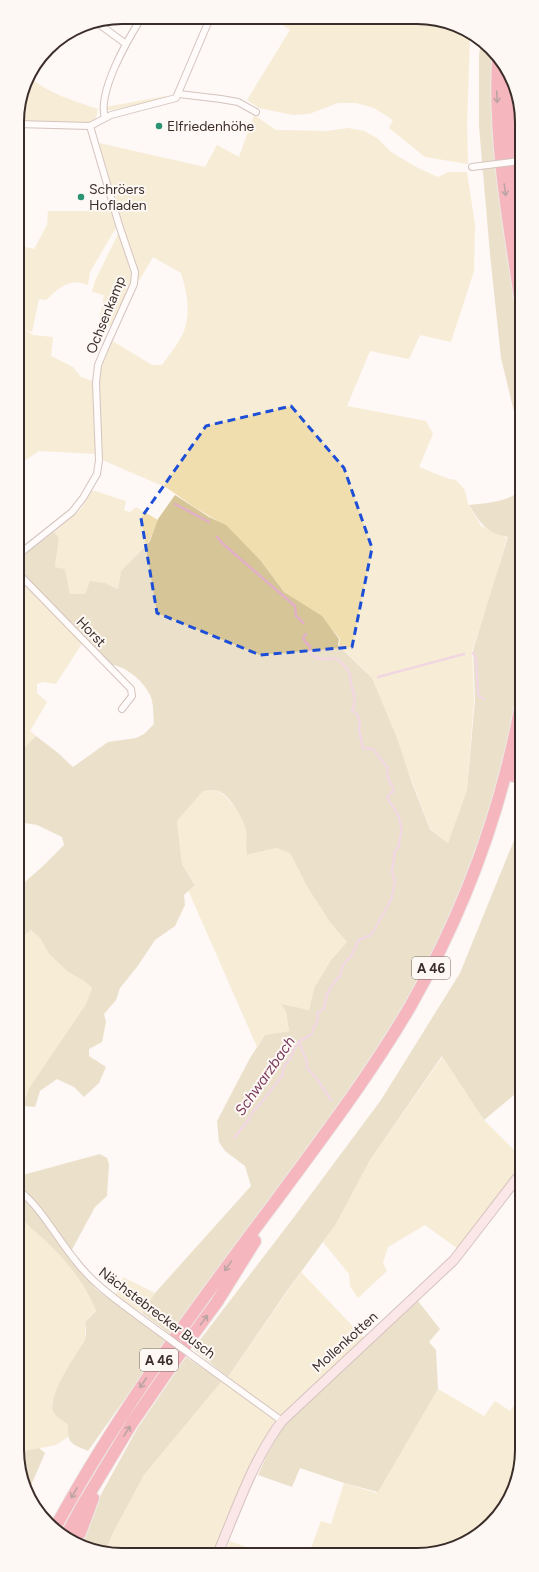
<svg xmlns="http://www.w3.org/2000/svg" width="539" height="1572" font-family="Figtree,sans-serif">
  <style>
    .green { fill: #f0deaf }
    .forest { fill: #d6c596 }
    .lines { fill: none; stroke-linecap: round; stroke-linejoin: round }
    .stream { stroke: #e1b0c8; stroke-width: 2.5 }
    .street-casing { stroke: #a3857b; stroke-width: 8 }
    .secondary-casing { stroke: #a3857b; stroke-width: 11 }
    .highway-casing { stroke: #d8d5d4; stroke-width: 14 }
    .street { stroke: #fff; stroke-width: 6 }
    .secondary { stroke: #f9d1d7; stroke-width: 9 }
    .highway { stroke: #ea677a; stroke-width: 12 }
    .street-bridge-casing { stroke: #a3857b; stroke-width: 8; stroke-linecap: butt }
    .street-bridge { stroke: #fff; stroke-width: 6 }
    .oneway { stroke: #703f42 }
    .marked { fill: none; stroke: #1d4ed8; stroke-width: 3; stroke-dasharray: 8 5; stroke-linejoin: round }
    .poi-dot { fill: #2a9372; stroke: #fef8f5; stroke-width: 1.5 }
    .labels { text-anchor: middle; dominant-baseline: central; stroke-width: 4; stroke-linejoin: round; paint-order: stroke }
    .shield { fill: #fef8f5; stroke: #766b67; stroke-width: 1 }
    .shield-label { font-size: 13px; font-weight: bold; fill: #3b2e2a }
    .poi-label { font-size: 14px; fill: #3b2e2a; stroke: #fef8f5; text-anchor: start }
    .street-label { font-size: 14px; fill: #3b2e2a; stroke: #fef8f5 }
    .water-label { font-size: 15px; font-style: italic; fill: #783b5c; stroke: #fef8f5 }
    .rim { fill: none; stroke: #3b2e2a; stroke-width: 2 }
  </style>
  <rect width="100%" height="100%" fill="#fef8f5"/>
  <path class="green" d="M274 18 438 19 470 37 467 125 468 164 425 157 389 128 393 120 374 108 356 103H338L309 114 293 115 259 108 247 100 290 30Z
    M28 76C47 93 74 101 98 109L96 118 88 123 20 121 17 115Z
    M171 95 157 99 154 101 112 110H107L106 107Z
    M254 115 276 130 326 131 348 128 364 131 377 138 391 152 418 168 438 177 448 172H467L475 225 474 271 451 342 420 335 409 359 370 351 347 406 426 421 433 434 419 467 449 479 456 480 465 490 468 504 481 526 507 538 489 601 472 651 474 700 467 790 448 843 430 828 372 678 339 645 340 639 322 617 284 592 261 561 226 526 194 507 167 488 100 459 98 380 102 359 111 340 152 365H162C170 354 179 343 184 331 191 312 187 292 181 273L153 257 139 281 99 143 205 167 217 145 239 157Z
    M48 211H113L117 226 90 272 88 285C68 277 60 288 46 300L39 299 32 332 25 330 33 335 53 337 51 356 73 367 81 377 95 382 98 454 39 451 18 465 17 245 34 249 47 225Z
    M119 232 133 280 112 326 99 322 104 295 92 292 95 281Z
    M92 490 126 501 124 510 130 512 136 507 158 520 150 540 121 571 118 589 105 583 90 582 85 594H70L65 570 55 567 59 538 54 532 81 509Z
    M18 575 83 642 56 684 43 682 37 684V693L47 702 30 731 36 736 23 750 18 744Z
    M217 790C229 797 243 816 246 830 247 838 245 846 247 855L276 848 290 853C306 885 324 915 347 942L331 960 314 988 309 1010 281 1005 286 1012 289 1031 265 1035 257 1047 188 890 195 884 182 864 177 820 203 791Z
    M31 930 40 938 49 954 68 972 84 981 92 988 86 1004 28 1091 23 1106 20 1128 18 940Z
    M443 1056 484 1120 521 1157V1169L458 1249 425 1225 388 1247 383 1263 387 1271 358 1298 350 1286 349 1274 323 1242 336 1224 370 1160Z
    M19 1219C24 1220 29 1226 34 1230 57 1249 85 1282 96 1310L85 1322V1341L57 1388 52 1403 54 1413 68 1425V1437L56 1445 19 1452Z
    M301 1272 364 1338 280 1416 228 1377Z
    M123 1277 155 1293 142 1313 115 1296Z
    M222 1381 275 1421 231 1509 214 1553H105L112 1535 144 1475Z
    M438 1389 484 1416 495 1401 510 1411 522 1395V1456L514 1490 496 1519 470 1541 438 1553H291L293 1549 310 1551 321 1521 331 1524 344 1483 377 1493Z
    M230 1541 262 1553H225Z"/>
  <path class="forest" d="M481 42C490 47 495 50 494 61L506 216 520 326V468L515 416 501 358 490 254 479 126V55Z
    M520 489 521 683 514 717 485 833 432 958 380 1052 170 1334 142 1313 155 1293 251 1186 245 1166 225 1151 219 1142 217 1121 250 1058 265 1035 289 1031 286 1012 281 1004 309 1010 314 988 331 960 347 942 330 922 308 888 290 853 276 848 247 855C245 847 247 837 246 830 243 818 230 796 219 791 214 789 208 791 203 791L177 821 182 864 195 885 184 895 185 905 175 926 155 940 137 967 120 988 116 1000 104 1014 106 1022 102 1042 89 1049V1056L106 1067 99 1083 84 1097 74 1087 57 1079 40 1091 35 1107 23 1106 28 1090 86 1004 92 988 84 981 68 972 49 954 40 938 31 930 18 940V888L43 866 64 845 62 837 37 825 18 822V744L23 749 36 736 58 753 73 767 108 742 136 738 144 734 154 724C153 715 154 703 150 695 143 680 124 665 108 664L18 571V559L54 532 59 538 55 567 65 569 70 594H85L90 581 105 583 118 589 121 571 150 541 158 519 175 495 209 517 226 525 261 561 284 592 322 616 339 639 338 645 372 678 397 738 412 783 430 829 448 843 467 790 475 700 473 650 508 537C486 533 480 523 469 505 483 503 513 502 520 489Z
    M521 823V1089L484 1120 442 1056 370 1160 336 1224 287 1291 228 1377 193 1349 294 1217 381 1100 460 973Z
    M100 1154 107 1158 109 1164 107 1196 95 1207 68 1257 97 1290 166 1341 88 1451C72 1444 67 1444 68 1425 64 1421 56 1417 54 1413 45 1397 77 1354 85 1340L86 1331 85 1322 96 1311C85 1281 56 1248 31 1228 27 1224 24 1220 19 1219V1176Z
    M418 1301 440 1329 429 1342 436 1350 438 1389 378 1492 344 1483 300 1468 292 1487 258 1475 267 1455 285 1424 368 1346Z
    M186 1357 222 1381 144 1475 112 1535 105 1553H102L83 1543 93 1509 137 1429Z
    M39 1448 45 1453 29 1490 19 1471V1452Z"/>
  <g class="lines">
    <path class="stream" d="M175 504 209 522
      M217 537 222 543 295 606 296 616 300 619 303 623
      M473 653 476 658 478 692 479 696 484 699
      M378 677 464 654
      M299 1042 307 1062V1068L317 1079 331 1100
      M234 1138 249 1119 254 1110 260 1104 282 1076 284 1066 290 1059 294 1049 300 1041 312 1034 314 1026 317 1023 318 1012 324 1009 327 994 335 981 340 976 343 965 351 956 359 940 371 935 391 900 395 883 392 871 395 851 399 846C399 840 400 838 401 833 402 831 400 821 399 818 398 808 387 804 388 796L394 790 388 778 387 767 373 749 363 748 359 730 360 723 357 714 352 711C357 700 354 695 351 684 350 681 351 677 350 674 347 668 341 662 335 658 326 660 317 660 310 653V646C306 644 305 642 303 638L306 634"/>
    <g class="street-casing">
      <path id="street" d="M96 22 126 44
        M179 94 221 99 238 102 256 112
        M105 118C97 92 128 39 142 17
        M17 124 90 126 111 115 176 98 210 18
        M472 167 480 166
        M18 555 72 512 83 498 97 474 99 460 96 383 98 365 106 346 134 284 135 272 119 225 90 126
        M18 573 131 689 132 696 122 709
        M19 1190C42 1209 56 1237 75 1260 93 1284 118 1301 142 1319
        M216 1373 282 1421"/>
    </g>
    <g class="secondary-casing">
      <path id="secondary" d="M218 1553C237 1508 253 1460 282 1421L454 1260 521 1173"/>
    </g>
    <g class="highway-casing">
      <path id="highway" d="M498 60C494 139 508 219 520 297
        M508 79C507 128 512 179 520 227
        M513 776 521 745
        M55 1528C118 1412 196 1307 275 1202 322 1138 371 1074 411 1005 464 912 502 808 521 704
        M80 1533 93 1498
        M67 1534 82 1506 132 1423 187 1343 217 1302 255 1241"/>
    </g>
    <use href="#street" class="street"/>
    <use href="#secondary" class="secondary"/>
    <use href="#highway" class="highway"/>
    <g class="street-bridge-casing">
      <path id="street-bridge" d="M480 166 520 161
        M142 1319 216 1373"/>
    </g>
    <use href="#street-bridge" class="street-bridge"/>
  </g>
  <defs><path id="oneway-shaft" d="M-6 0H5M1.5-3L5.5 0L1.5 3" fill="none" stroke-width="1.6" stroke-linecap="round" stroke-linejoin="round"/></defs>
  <g class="oneway">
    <use href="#oneway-shaft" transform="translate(497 97) rotate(88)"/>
    <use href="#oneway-shaft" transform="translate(505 190) rotate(83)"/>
    <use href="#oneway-shaft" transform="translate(228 1266) rotate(126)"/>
    <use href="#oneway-shaft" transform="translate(204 1320) rotate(-53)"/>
    <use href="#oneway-shaft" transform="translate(143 1383) rotate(124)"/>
    <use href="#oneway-shaft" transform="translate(127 1431) rotate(-58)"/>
    <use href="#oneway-shaft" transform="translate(74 1493) rotate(120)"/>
  </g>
  <path d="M0 0H539V1572H0ZM291 406 344 468 372 548 352 647 260 655 157 613 141 518 206 426Z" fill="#fef8f5" fill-opacity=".55" fill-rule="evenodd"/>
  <path class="marked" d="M291 406 344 468 372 548 352 647 260 655 157 613 141 518 206 426Z"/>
  <g class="poi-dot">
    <circle cx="159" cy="126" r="4"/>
    <circle cx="81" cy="197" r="4"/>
  </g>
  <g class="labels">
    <g class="shield">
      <rect x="412" y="957" width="38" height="22" rx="3"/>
      <rect x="140" y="1349" width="38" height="22" rx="3"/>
    </g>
    <g class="shield-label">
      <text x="431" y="968">A 46</text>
      <text x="159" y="1360">A 46</text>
    </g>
    <g class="poi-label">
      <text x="167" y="126">Elfriedenhöhe</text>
      <text x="89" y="189">Schröers<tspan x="89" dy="16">Hofladen</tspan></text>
    </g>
    <g class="street-label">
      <text transform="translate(106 315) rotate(-68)">Ochsenkamp</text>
      <text transform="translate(91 632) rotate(46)">Horst</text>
      <text transform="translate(157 1313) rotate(37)">Nächstebrecker Busch</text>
      <text transform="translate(345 1342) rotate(-42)">Mollenkotten</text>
    </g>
    <g class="water-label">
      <text transform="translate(265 1076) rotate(-55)">Schwarzbach</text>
    </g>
  </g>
  <path d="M0 0H539V1572H0ZM122 24H417A98 98 0 0 1 515 122V1450A98 98 0 0 1 417 1548H122A98 98 0 0 1 24 1450V122A98 98 0 0 1 122 24Z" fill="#fef8f5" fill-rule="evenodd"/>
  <path class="rim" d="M122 24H417A98 98 0 0 1 515 122V1450A98 98 0 0 1 417 1548H122A98 98 0 0 1 24 1450V122A98 98 0 0 1 122 24Z"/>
</svg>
